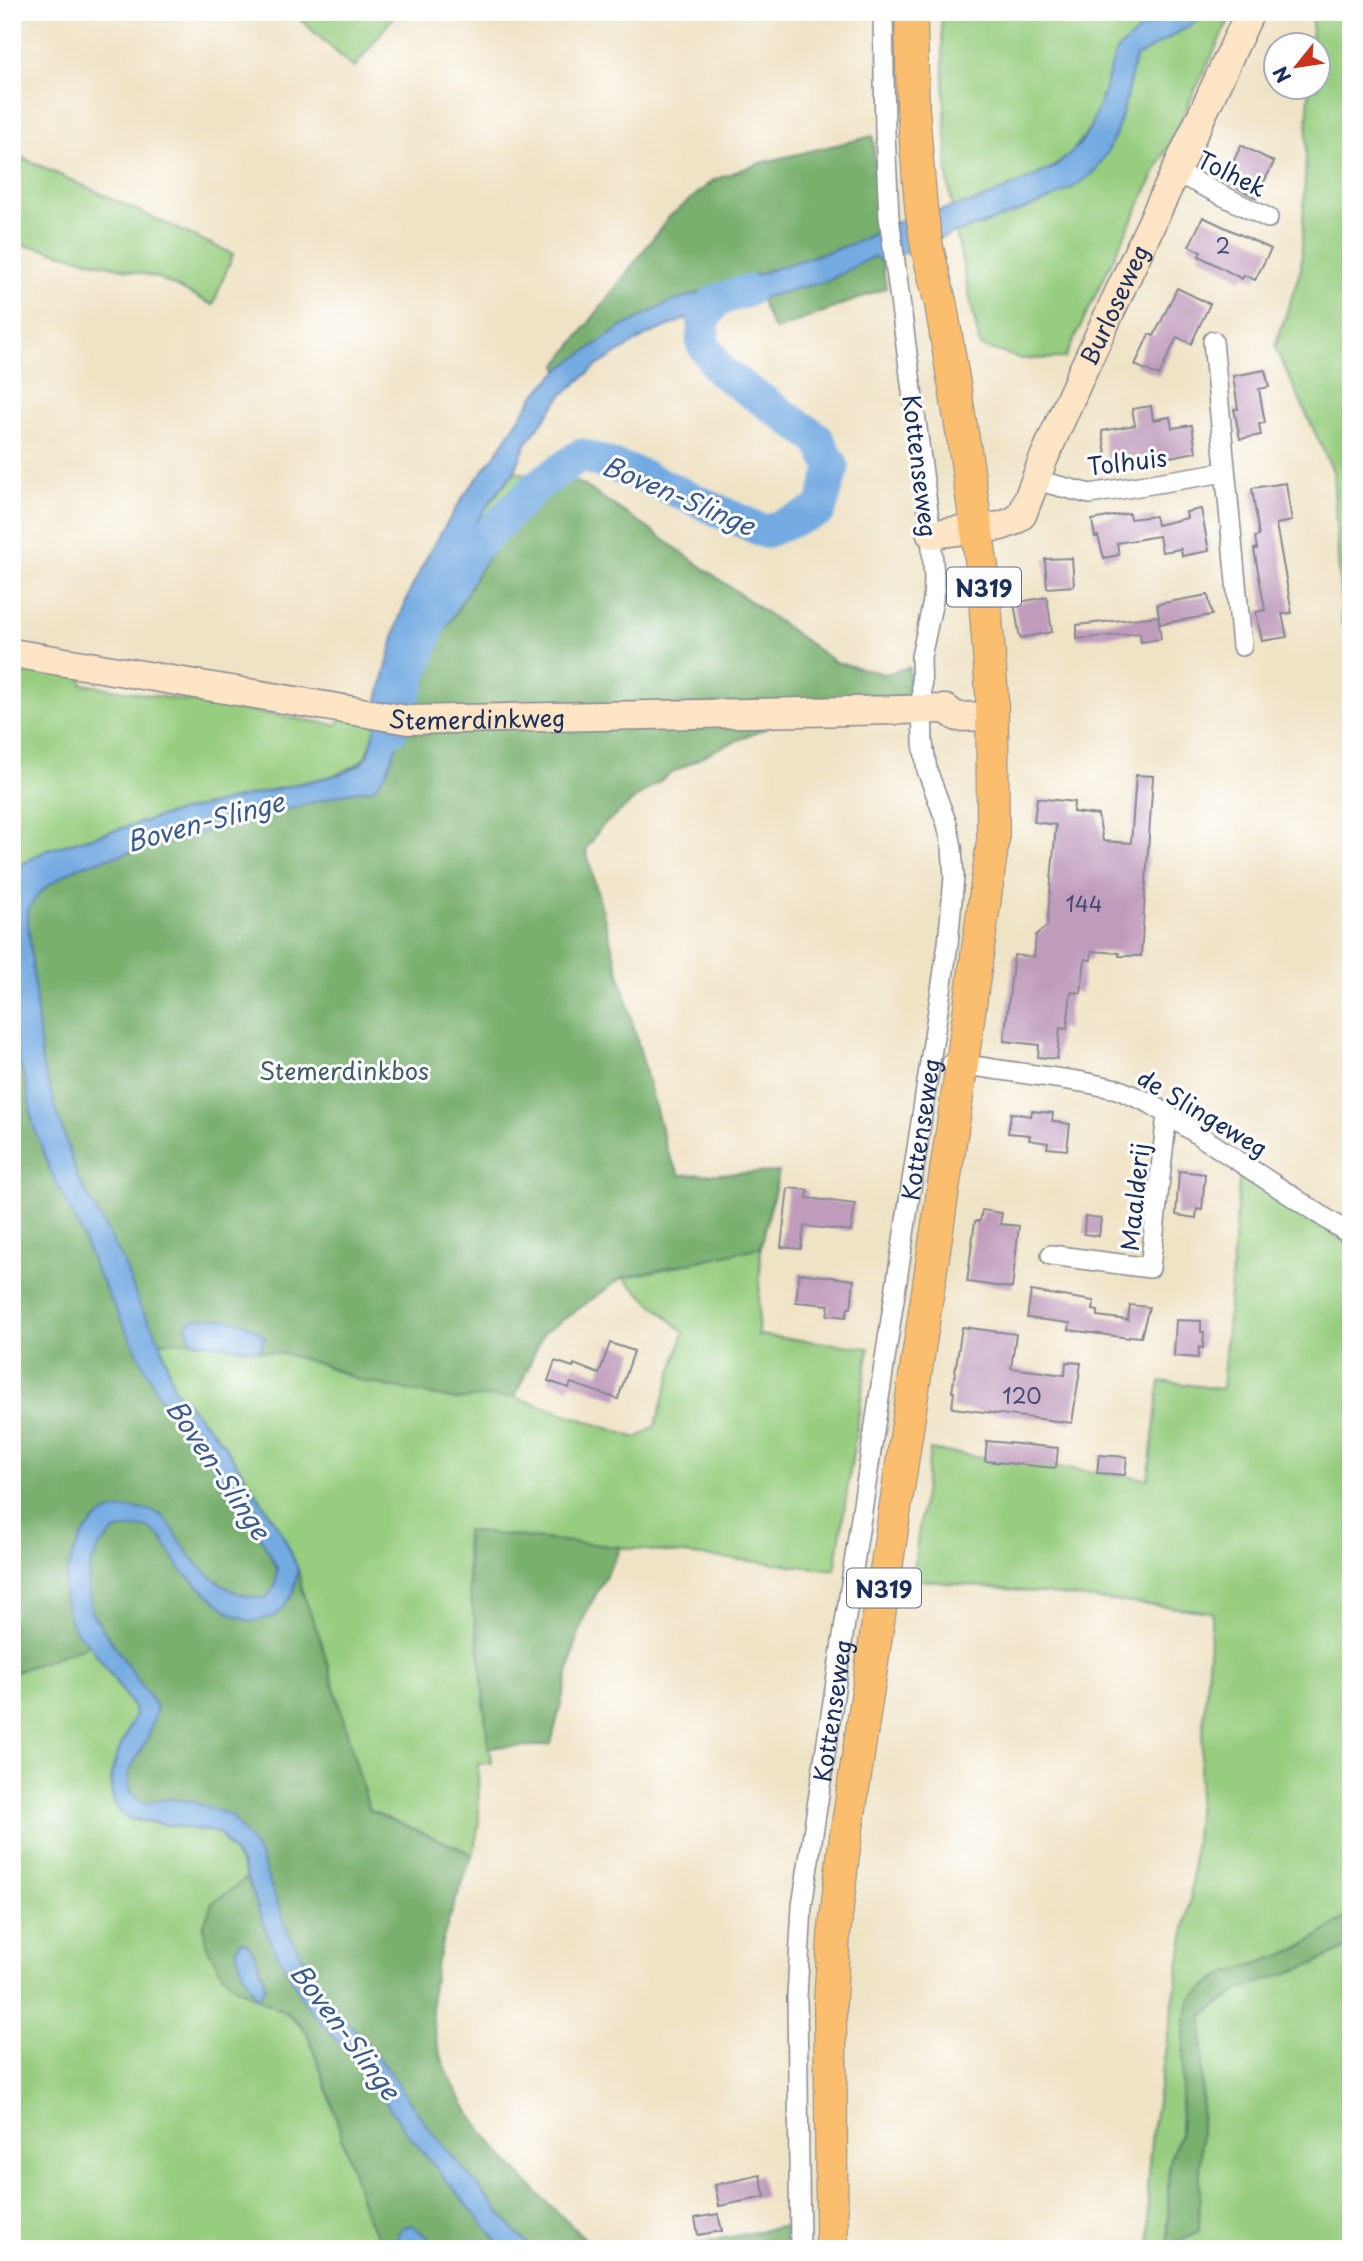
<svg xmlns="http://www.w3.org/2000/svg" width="1363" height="2261" font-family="'Playpen Sans',sans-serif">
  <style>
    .green { fill: #97cd7f; stroke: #597e6e; stroke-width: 2 }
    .forest { fill: #79b06e; stroke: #4a7066; stroke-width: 2 }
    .water { fill: #73aae1; stroke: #476ca0; stroke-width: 2 }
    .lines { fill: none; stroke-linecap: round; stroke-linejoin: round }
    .river { stroke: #73aae1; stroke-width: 33 }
    .building { fill: #c09cbc }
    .street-casing { stroke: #858992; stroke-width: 22 }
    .secondary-casing { stroke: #858992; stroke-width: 31 }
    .primary-casing { stroke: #858992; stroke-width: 34 }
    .street { stroke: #fff; stroke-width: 19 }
    .secondary { stroke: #fde5c5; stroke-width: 28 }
    .primary { stroke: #fabe6e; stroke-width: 32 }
    .labels { text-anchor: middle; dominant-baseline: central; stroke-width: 6; stroke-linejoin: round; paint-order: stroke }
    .number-label { font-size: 21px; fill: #444a76 }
    .shield { fill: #fff; stroke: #5f6d8e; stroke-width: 2 }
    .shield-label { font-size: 23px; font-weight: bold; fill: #1b2f5e }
    .street-label { font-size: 24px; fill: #1b2f5e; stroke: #fff }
    .park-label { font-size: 24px; fill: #405e68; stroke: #fff }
    .water-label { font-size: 26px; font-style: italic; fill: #3a5a8c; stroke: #fff }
  </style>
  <rect width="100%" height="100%" fill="#fff"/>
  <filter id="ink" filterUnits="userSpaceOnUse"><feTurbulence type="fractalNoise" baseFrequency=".0143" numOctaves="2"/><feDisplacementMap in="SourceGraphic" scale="14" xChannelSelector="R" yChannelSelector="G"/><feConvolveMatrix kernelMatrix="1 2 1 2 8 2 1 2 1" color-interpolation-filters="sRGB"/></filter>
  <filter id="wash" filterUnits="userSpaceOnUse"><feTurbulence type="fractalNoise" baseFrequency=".00686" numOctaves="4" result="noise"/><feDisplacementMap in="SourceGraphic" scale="28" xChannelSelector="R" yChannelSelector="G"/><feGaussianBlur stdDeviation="1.57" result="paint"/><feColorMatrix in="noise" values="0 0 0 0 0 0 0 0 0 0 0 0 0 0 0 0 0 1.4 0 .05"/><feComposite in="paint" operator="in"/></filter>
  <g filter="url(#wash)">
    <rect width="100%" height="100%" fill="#efe3c5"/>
    <path class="green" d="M292 12H397L354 68Z
      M941 12H1172L1142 28 1100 103 1089 130 1067 158 1034 178 981 200 953 209 948 181Z
      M1203 12H1233L1065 358 1022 359 980 346 956 232 982 225 1071 189 1113 138 1135 58 1196 22Z
      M1313 12H1351V624L1342 625 1333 471 1275 347 1301 269 1309 88H1318V46L1311 45Z
      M12 153 233 254 213 305 159 278 35 247 12 245Z
      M515 471 551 481 519 511 476 576 451 621 423 661 413 710 403 709C408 686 410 661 417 639 436 576 473 521 515 471Z
      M12 662 82 674V684L336 725 348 713 377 721C369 752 372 758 341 774L166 815 45 851 16 868 12 877Z
      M1240 1172 1351 1246V1914L1297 1950 1220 1976 1185 2020 1180 2135 1171 2156 1168 2177V2247L1151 2249 1147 2186 1152 2132 1191 1893 1212 1612 912 1579 930 1450 1148 1479 1160 1381 1222 1389Z
      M761 1247 758 1335 869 1348 835 1570 466 1531C465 1570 473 1607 478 1644 484 1683 483 1724 492 1763L478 1764 479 1824 473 1854 369 1810 321 1641 302 1591 298 1569 282 1533 223 1443 174 1389 160 1341H188L286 1354 323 1365 362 1381 457 1400 480 1397H515L637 1438 655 1426 684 1332 623 1278Z
      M90 1645 134 1708 135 1715C121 1747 93 1790 127 1819L219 1833 242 1864 247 1878 212 1903 235 1987 285 2012 306 2030 328 2091 366 2216 385 2249H12V1673Z
      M1351 1943V2249H1167L1199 2224 1203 2015 1242 1989Z"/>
    <path class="forest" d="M873 136 880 231 855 243 671 302 620 328 559 371 557 365 669 217 714 180 760 163Z
      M874 256 882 262 886 288 776 330 771 325 760 298 827 281Z
      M561 474 585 486 642 524 835 662 885 674 909 667 910 698 438 712 413 704 423 661 451 621 476 576 519 511Z
      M779 723 715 750 670 774 640 795 601 827 586 850 667 1151 680 1175 779 1172 761 1247 622 1278 543 1334 515 1397H480L457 1400 362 1381 323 1365 286 1354 188 1341 160 1342 174 1389 223 1443 282 1533 298 1569 302 1591 321 1641 369 1810 473 1854C459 1892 443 1931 435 1971 411 2084 523 2179 596 2249H385L366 2216 328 2091 308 2035 299 2022 285 2012 235 1987 223 1975 207 1947 203 1927 212 1903 247 1878 241 1864 219 1833 127 1818C93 1790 122 1747 135 1715L134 1708 90 1645 12 1673V877L16 868 45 851 166 815 335 775C360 764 366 763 374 735L400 726Z
      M466 1531 621 1547 586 1613 576 1642 551 1744 536 1746 488 1747 479 1645 470 1594Z
      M1351 1914V1945L1349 1947 1311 1965 1242 1989 1203 2015 1199 2231 1168 2247V2178L1171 2156 1180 2135 1185 2020 1191 1999 1220 1976 1297 1950Z
      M786 2226V2249H668Z"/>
    <path class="water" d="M1172 12H1203L1196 22 1135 58C1127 93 1121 134 1100 164 1080 196 993 220 957 232 931 241 907 252 882 262L874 256 827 281 700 313 647 335 597 366 562 395 526 444 515 471 492 499 451 560 432 597 417 641 398 742 387 771 373 789 347 793 80 866C59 878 38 888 27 912L42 1064 77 1176 123 1261 140 1306 160 1341 174 1389 223 1443 282 1533 298 1569 293 1594 276 1616 251 1622 230 1613 182 1572 161 1537 147 1527 116 1530 99 1547 90 1566 88 1589 92 1613 157 1708 148 1737 128 1774 129 1790 138 1800 146 1803 168 1799 190 1801 231 1815 259 1854 289 1934 324 1994 384 2064 427 2126 515 2231 533 2249H504L411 2138 368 2077 307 2006 271 1943 242 1864 219 1833 127 1818C93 1790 122 1747 135 1715L134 1708C120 1687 106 1667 91 1647 86 1640 77 1634 73 1627 69 1618 64 1600 64 1590 66 1566 82 1524 106 1513 117 1508 137 1508 148 1510 167 1512 174 1533 184 1547 203 1574 232 1600 266 1598L275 1586 277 1568 261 1538 225 1488 207 1455 160 1398 94 1266 78 1225 51 1172 33 1125 26 1082 16 1051 12 1021V877L16 868 45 851 166 815 341 774 361 764 369 754 380 710 378 700 398 622 410 591 431 549 465 494 496 454 534 396 560 369 620 328 671 302 855 243 901 220 981 200 1055 167 1079 145 1089 130 1100 103 1116 51 1142 28Z
      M195 1319C219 1317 248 1318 265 1338L259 1350 192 1341 186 1328 189 1322Z
      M241 1941 247 1942C257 1956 263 1971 265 1988L257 1998C246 1982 241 1968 236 1950Z
      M412 2225 442 2249H401C395 2237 397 2227 412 2225Z"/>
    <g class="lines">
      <path class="river" d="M392 729 433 616 470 552 538 485 581 455 641 475 765 532 820 510 833 467 817 438 720 371 702 343 704 320 715 301 747 291"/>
    </g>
    <g id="blocks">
      <path class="building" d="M1241 145 1274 162 1256 198 1224 181Z
        M1203 217 1271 249 1255 280 1244 275 1242 279 1199 256 1201 252 1189 246Z
        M1177 288 1210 304 1191 344 1177 337 1159 376 1135 365 1149 334 1154 336Z
        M1265 370 1269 387 1259 389 1265 423 1259 424 1261 435 1240 439 1234 409H1238L1233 376Z
        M1151 406 1153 420 1170 417 1172 428 1192 425 1196 452 1150 461 1149 457 1108 464 1102 431 1135 425 1132 409Z
        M1286 483 1292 521 1276 524 1292 613 1282 614 1287 637 1262 641 1256 612 1265 610 1254 549H1257L1255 537 1259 536 1252 488Z
        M1201 509 1209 551 1182 556 1181 549 1162 552 1159 536 1117 543 1119 555 1104 558 1098 536 1095 537 1092 520 1129 513 1130 519 1155 516 1157 525 1187 518 1186 512Z
        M1072 558 1074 586 1047 588 1045 559Z
        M1208 595 1212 615 1160 624 1157 604Z
        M1047 597 1052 632 1020 638 1014 603Z
        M1158 616 1161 639 1141 642 1140 633 1077 639V625Z
        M1136 775 1153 776 1141 956H1119V953L1092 951 1091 960 1085 959 1081 993 1071 992 1067 1029 1060 1028 1057 1059 1038 1057 1039 1045 1004 1041 1014 955 1034 957 1036 935 1047 926 1056 825 1034 822 1037 798 1074 802 1073 812 1098 815 1103 841 1131 843Z
        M1032 1111 1053 1113 1052 1121 1070 1124 1067 1150 1047 1148 1048 1143 1029 1140 1030 1135 1008 1133 1011 1113 1031 1116Z
        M1179 1171 1205 1174 1202 1210 1197 1209 1196 1218 1176 1215Z
        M788 1188 808 1190 807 1198 855 1204 851 1231 804 1226 801 1249 781 1247Z
        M982 1210 1002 1213 1000 1224 1019 1226 1012 1288 967 1282 975 1221H980Z
        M1085 1216 1101 1218 1099 1236 1084 1234Z
        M799 1273 854 1280 851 1308H848L846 1317 827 1315 829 1305 796 1302Z
        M1031 1291 1094 1301 1093 1310 1098 1311V1316L1128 1320 1130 1305 1149 1307 1141 1337 1130 1336 1129 1338 1069 1330 1070 1323 1027 1318Z
        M1176 1320 1201 1321V1332H1204L1203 1348 1199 1347 1198 1358 1174 1356Z
        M962 1327 1016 1334 1011 1368 1065 1375 1066 1362 1081 1363 1072 1423 952 1408 954 1392H952Z
        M610 1343 634 1351 618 1399 571 1383 569 1388 548 1381 555 1361 573 1367 574 1364 599 1374Z
        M987 1441 1058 1448 1056 1468 985 1461Z
        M1099 1455 1127 1457 1125 1475 1097 1473Z
        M760 2175 765 2197 719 2206 715 2185Z
        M718 2214 722 2231 698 2235 695 2218Z"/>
    </g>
  </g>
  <g filter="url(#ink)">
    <use href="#blocks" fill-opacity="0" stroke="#858992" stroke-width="2"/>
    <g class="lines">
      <g class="street-casing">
        <g id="street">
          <path d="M1175 172 1268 218"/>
          <path d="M1213 341 1242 646"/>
          <path d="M1035 480 1090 494 1225 472"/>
          <path d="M952 1063 1083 1082 1117 1089 1150 1103 1351 1235"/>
          <path d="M1051 1255 1150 1268 1167 1114"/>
          <path id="s1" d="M800 2249 797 1997 802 1906 948 944 954 877 952 847 947 824 927 770 923 743 921 657 933 601 934 578 931 534 889 217 885 132 883 12"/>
        </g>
      </g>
      <g class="secondary-casing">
        <g id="secondary">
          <path id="s2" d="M931 534 1001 526 1014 521 1022 515 1043 460 1083 370 1250 12"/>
          <path id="s3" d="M12 653 408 720 946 709 957 717 992 716"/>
        </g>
      </g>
      <g class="primary-casing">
        <path id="primary" d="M832 2249 830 2001 834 1936 843 1856 962 1064 993 840 992 696 983 574 966 456 941 305 927 247 921 207 913 108 911 12"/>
      </g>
      <use href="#street" class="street"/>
      <use href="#secondary" class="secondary"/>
      <use href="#primary" class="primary"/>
    </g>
  </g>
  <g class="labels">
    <g class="number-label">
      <text x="1223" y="245">2</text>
      <text x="1084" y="903">144</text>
      <text x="1022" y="1395">120</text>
    </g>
    <g class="shield">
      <rect x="947" y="567.5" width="74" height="39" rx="5"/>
      <rect x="847" y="1568.5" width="74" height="39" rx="5"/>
    </g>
    <g class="shield-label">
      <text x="984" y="587">N319</text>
      <text x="884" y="1588">N319</text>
    </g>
    <g class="street-label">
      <text transform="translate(1232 173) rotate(26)">Tolhek</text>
      <text stroke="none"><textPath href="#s2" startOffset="324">Burloseweg</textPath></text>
      <text transform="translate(1127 461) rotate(-7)">Tolhuis</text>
      <text transform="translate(921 466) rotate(83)">Kottenseweg</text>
      <text stroke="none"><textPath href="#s3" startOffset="471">Stemerdinkweg</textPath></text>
      <text transform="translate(1203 1112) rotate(31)">de Slingeweg</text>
      <text stroke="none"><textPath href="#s1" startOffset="1129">Kottenseweg</textPath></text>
      <text transform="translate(1134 1197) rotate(-84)">Maalderij</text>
      <text stroke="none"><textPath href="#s1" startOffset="541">Kottenseweg</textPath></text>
    </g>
    <g class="park-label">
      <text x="344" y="1070">Stemerdinkbos</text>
    </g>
    <g class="water-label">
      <text transform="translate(679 495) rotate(23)">Boven-Slinge</text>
      <text transform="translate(205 821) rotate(-15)">Boven-Slinge</text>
      <text transform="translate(219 1469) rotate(56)">Boven-Slinge</text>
      <text transform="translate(346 2031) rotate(53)">Boven-Slinge</text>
    </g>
  </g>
  <rect width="1363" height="2261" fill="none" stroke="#fff" stroke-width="42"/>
  <g transform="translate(1297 66) rotate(240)"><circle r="33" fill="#ffffff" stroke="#a4acbf" stroke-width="2"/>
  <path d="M0-5L12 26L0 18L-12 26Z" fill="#c8321e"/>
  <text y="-10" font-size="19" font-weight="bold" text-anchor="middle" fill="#1b2f5e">N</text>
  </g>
</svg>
